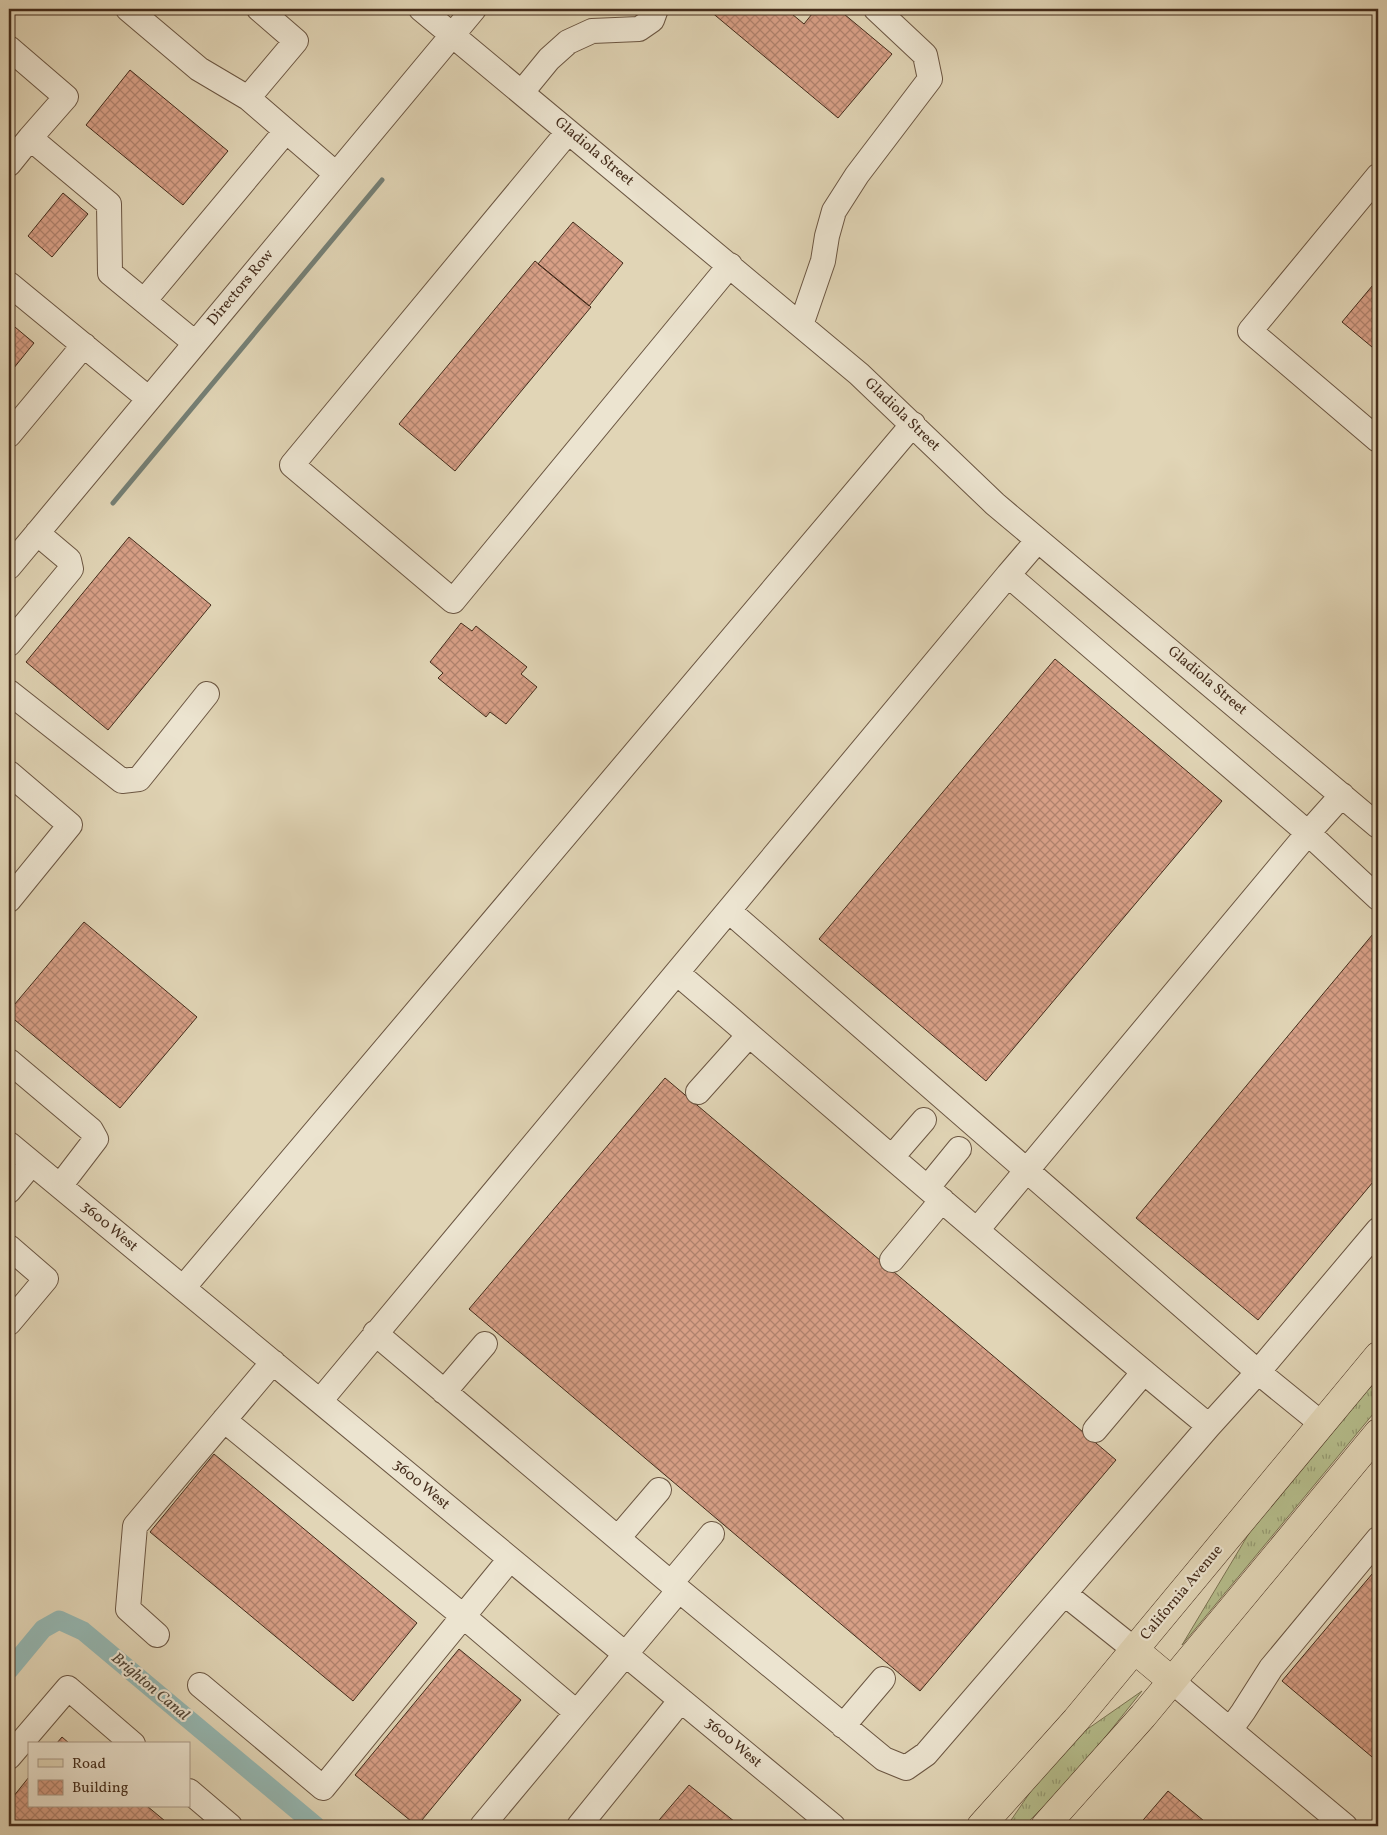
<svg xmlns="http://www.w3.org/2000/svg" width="1387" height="1835" font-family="Vollkorn,serif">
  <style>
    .grass { fill: url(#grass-tufts); stroke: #7c7454 }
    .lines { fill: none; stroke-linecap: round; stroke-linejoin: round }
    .stream { stroke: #758076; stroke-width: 5 }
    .canal { stroke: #95b8b3; stroke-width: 19 }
    .building { fill: url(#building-cross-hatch); stroke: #442c1b }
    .minor-casing { stroke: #6b5642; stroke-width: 26 }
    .major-casing { stroke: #442c1b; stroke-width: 29 }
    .minor { stroke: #ece4d0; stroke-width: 24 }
    .major { stroke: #e1d5b6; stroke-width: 28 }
    .labels { text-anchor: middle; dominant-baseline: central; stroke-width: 4.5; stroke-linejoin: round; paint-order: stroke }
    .street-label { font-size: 15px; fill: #442c1b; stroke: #ece4d0 }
    .water-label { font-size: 16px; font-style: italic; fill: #544839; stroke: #ece4d0 }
  </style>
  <defs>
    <pattern id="grass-tufts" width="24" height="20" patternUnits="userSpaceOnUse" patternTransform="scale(1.25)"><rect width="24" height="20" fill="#b5bd8c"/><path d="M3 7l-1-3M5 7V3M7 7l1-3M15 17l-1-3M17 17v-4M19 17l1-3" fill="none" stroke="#959a72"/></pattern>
    <pattern id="building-cross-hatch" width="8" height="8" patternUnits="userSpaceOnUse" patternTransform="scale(1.25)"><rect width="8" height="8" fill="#d79f86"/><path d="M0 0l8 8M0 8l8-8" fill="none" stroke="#b0826d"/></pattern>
  </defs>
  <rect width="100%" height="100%" fill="#e1d5b6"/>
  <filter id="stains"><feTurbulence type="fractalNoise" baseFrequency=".004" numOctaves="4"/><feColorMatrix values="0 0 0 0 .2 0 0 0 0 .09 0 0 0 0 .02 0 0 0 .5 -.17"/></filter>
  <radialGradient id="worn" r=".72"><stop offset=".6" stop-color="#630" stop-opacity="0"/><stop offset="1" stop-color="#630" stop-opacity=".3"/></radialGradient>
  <path class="grass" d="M1378 1381V1408L1182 1645 1260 1515 1367 1390Z
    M1142 1691 1072 1779 1024 1826H1007L1042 1775 1076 1737Z"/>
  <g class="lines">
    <path class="stream" d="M113 503 382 180"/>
    <path class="canal" d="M9 1670 43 1629 59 1620 83 1631 316 1826"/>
  </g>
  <path class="building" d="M711 9H786L804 24 816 9H838L892 54 838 118 710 11Z
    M130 70 228 151 183 205 86 125Z
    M63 193 88 214 52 257 28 236Z
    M573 222 623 263 589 306 538 264Z
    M535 261 591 307 455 471 399 424Z
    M1378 279V352L1342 322Z
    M9 322 34 343 9 374Z
    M129 537 211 605 108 730 26 662Z
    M461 623 472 631 476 626 527 667 521 674 537 687 506 724 490 712 486 717 438 678 443 673 430 662Z
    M1055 659 1222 801 986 1081 819 939Z
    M9 869 14 874 9 880Z
    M84 922 197 1017 120 1108 9 1015V1011Z
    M1378 928V1176L1258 1320 1136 1218Z
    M665 1078 1116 1460 920 1691 469 1309Z
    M214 1454 417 1623 353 1701 150 1532Z
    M1378 1567V1762L1282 1681Z
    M459 1649 521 1700 417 1826 355 1775Z
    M62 1737 70 1744H56Z
    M29 1777V1806H147L171 1826H17L9 1819V1802Z
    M689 1785 740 1826H654Z
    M1168 1791 1210 1826H1138Z"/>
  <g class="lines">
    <g class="minor-casing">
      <path id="minor" d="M128 9 199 69 248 98
        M259 9 296 41 248 98 336 174
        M421 9 859 374 995 504 1378 826
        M9 48 66 97 30 138 109 204 110 273 195 343
        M522 92 549 59 568 42 592 31 639 29 652 20 656 9
        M568 132 292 465 453 601 730 265
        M9 164 30 138
        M1378 176 1250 331 1378 440
        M9 284 149 399
        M144 301 286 131
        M801 325 823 261 827 236 834 211 857 175 930 79 925 55 876 9
        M9 435 84 345
        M1038 540 1008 575 1308 833 1378 898
        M9 567 474 9
        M9 644 71 569 69 560 37 533
        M9 692 122 781 139 779 207 694
        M9 773 70 825 9 900
        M677 973C854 1124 1029 1278 1209 1426
        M9 1061 91 1130 96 1139 60 1186
        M698 1092 749 1035
        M9 1144 833 1826
        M892 1157 924 1120
        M928 1187 959 1149
        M9 1191 32 1163
        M977 1230 1308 833 1342 795
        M9 1247 46 1279 9 1323
        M892 1260 942 1200
        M183 1288 913 424
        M375 1333 679 1590 482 1826
        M444 1392 485 1344
        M320 1401 1008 575
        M224 1420 463 1616 576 1712
        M1322 1424 1258 1372 1378 1230
        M1095 1430 1144 1372
        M618 1538 659 1490
        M671 1583 712 1534
        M679 1590 884 1759 906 1768 926 1754 1209 1426 1258 1372 729 911
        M1065 1594 1135 1650
        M157 1635 128 1609 135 1526 273 1362
        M1172 1681 1230 1730 1243 1712 1271 1668 1378 1539
        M200 1685 323 1788 510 1559
        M843 1726 883 1679
        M1230 1730 1345 1826
        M9 1757 68 1688 133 1744
        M189 1791 230 1826
        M579 1826 681 1700"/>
    </g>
    <g class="major-casing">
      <path id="major" d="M1135 1650 1172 1681
        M981 1826 1076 1720 1378 1356
        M1045 1826 1143 1716 1378 1433"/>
    </g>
    <use href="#minor" class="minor"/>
    <use href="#major" class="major"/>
  </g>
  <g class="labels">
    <g class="street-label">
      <text transform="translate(594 152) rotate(40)">Gladiola Street</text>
      <text transform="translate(241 288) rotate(-50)">Directors Row</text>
      <text transform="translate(902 415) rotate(44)">Gladiola Street</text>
      <text transform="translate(1207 681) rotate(40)">Gladiola Street</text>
      <text transform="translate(109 1227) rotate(40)">3600 West</text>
      <text transform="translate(421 1485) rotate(40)">3600 West</text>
      <text transform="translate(1182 1593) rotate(-50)">California Avenue</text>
      <text transform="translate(733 1743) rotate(40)">3600 West</text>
    </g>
    <g class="water-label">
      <text transform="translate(150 1687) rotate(40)">Brighton Canal</text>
    </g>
  </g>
  <rect width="1387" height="1835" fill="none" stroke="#e1d5b6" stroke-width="30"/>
  <rect x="10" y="10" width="1367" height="1815" fill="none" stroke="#442c1b" stroke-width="2.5"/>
  <rect x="15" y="15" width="1357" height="1805" fill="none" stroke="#442c1b"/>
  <rect x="28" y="1742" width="162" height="65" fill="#ece4d0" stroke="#a99a88"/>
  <rect x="38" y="1759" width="25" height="8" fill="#e1d5b6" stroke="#a99a88"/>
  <text x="72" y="1768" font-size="15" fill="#442c1b">Road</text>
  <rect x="38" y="1780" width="25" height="15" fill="url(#building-cross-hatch)" stroke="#a99a88"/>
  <text x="72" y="1792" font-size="15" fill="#442c1b">Building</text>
  <rect width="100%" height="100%" filter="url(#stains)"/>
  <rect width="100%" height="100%" fill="url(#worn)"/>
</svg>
